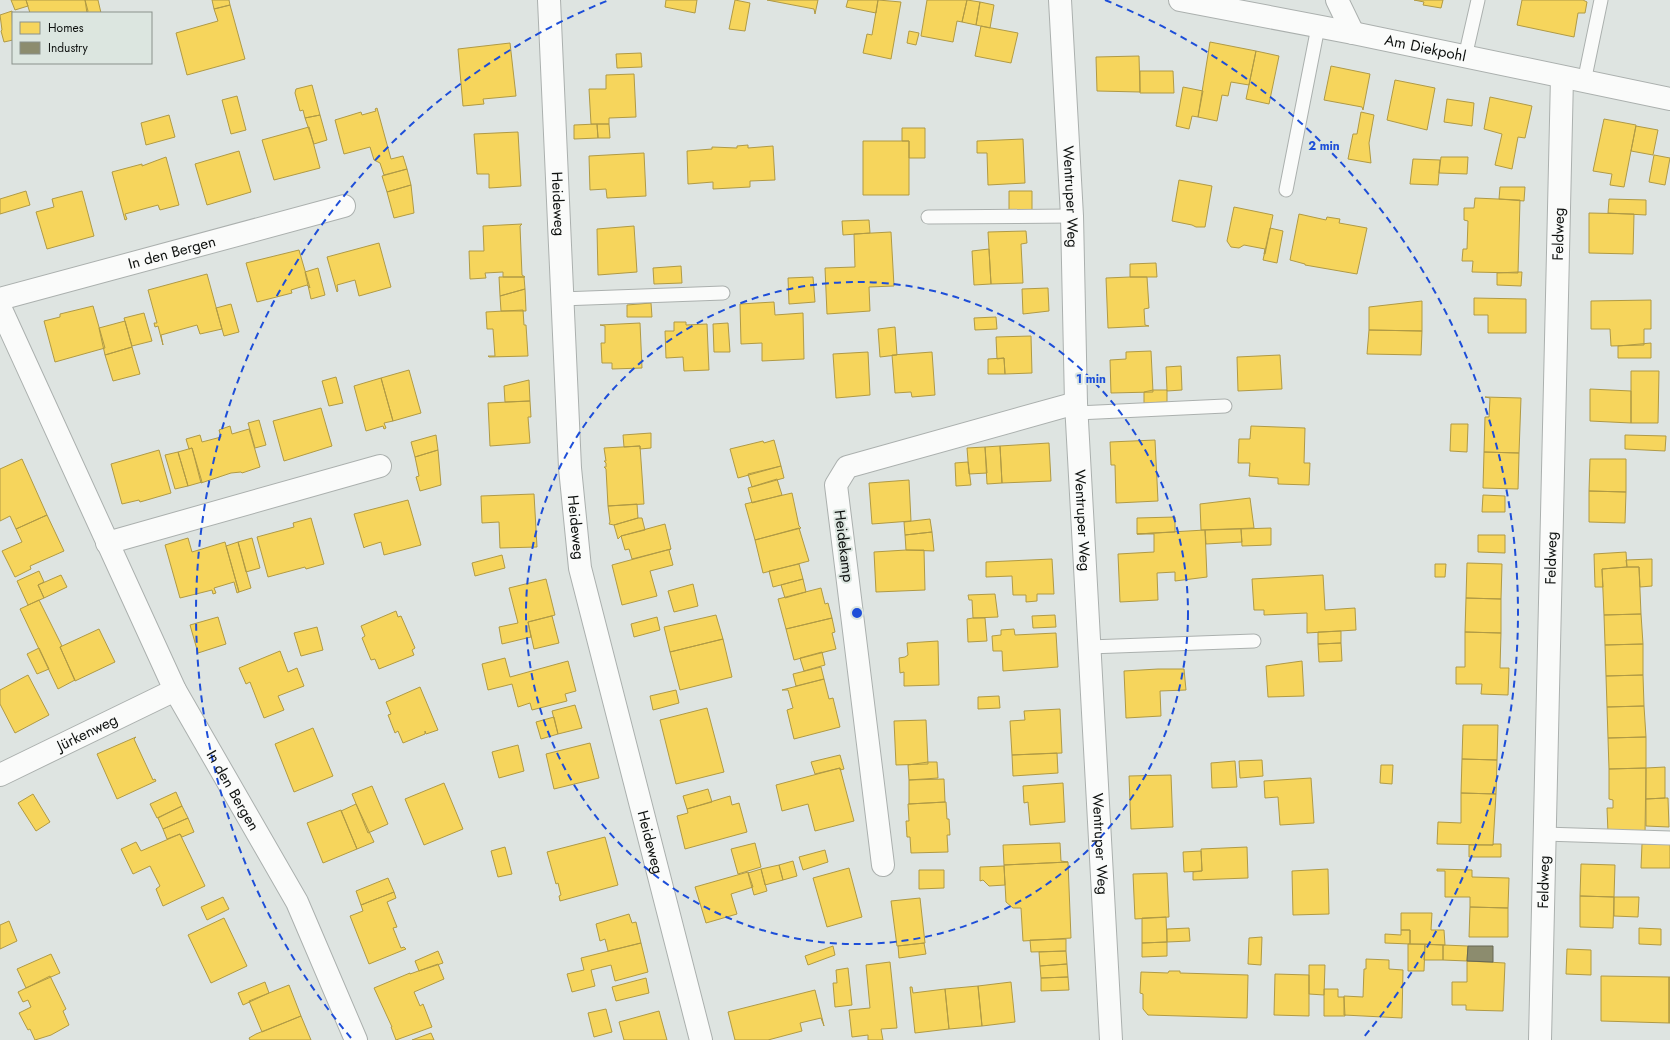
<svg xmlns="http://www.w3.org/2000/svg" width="1670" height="1040" font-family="Jost,sans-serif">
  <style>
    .homes { fill: #f6d55c; stroke: #b09a45 }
    .industry { fill: #8c8c6e; stroke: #666752 }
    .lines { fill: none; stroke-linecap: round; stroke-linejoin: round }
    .service-casing { stroke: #abb0ae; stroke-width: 15 }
    .minor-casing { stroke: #abb0ae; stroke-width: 24 }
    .service { stroke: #fafbfa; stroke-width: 13 }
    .minor { stroke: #fafbfa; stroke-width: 22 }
    .ring { fill: none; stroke: #1d4ed8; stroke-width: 2; stroke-dasharray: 7 5 }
    .labels { text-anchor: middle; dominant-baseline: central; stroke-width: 4; stroke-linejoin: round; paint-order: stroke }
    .street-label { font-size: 15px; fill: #0e110f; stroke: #dce6e0 }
    .centre { fill: #1d4ed8; stroke: #dce6e0; stroke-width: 2 }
    .ring-label { font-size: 12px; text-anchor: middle; font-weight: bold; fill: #1d4ed8; stroke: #dce6e0; stroke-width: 4; stroke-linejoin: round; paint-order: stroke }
  </style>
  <rect width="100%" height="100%" fill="#dee4e1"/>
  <path class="homes" d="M11 0H26L28 6 15 10Z
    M26 0H85L88 11 87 13H30Z
    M85 0H98L101 13H87Z
    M212 0H229L230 5 214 9Z
    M666 0H697L695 13 665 7Z
    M735 0 750 3 745 31 729 29Z
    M767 0H818L815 14 814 9Z
    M848 0H878L876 13 846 7Z
    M878 0 901 2 891 59 863 53 867 34 872 35Z
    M927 0H967L962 22 957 21 953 42 921 36Z
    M967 0 980 2 976 25 962 22Z
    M1414 0H1443L1441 8 1423 5 1424 2Z
    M1522 0H1583L1587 2 1585 13H1578L1574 37 1517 25Z
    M980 2 994 5 990 28 976 25Z
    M230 5 245 59 187 75 176 33 218 21 214 9Z
    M12 11 13 40 4 42 1 31 2 30 0 15Z
    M981 26 1018 33 1011 63 975 56Z
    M909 31 919 33 916 45 907 43Z
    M1210 42 1256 51 1249 85 1231 82 1228 96 1222 95 1217 121 1198 117Z
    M510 43 516 96 483 99 484 104 463 106 458 49Z
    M1256 51 1279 56 1269 104 1246 99Z
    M641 53 642 67 617 68 616 54Z
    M1139 56 1140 92 1097 91 1096 57Z
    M1331 66 1370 74 1363 110 1362 107 1324 100Z
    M1140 71H1173L1174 93H1140Z
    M634 74 636 117 609 118V124H591L589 89H606V75Z
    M1395 80 1435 88 1427 130 1387 120Z
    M312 85 320 115 305 118 303 110 300 111 295 93 296 89Z
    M1183 87 1203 91 1198 117 1192 116 1189 129 1176 126Z
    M237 96 246 130 231 134 222 100Z
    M1490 97 1532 106 1525 138 1518 137 1512 169 1495 165 1502 134 1484 129Z
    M1447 99 1474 103 1472 126 1444 122Z
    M377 108 391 159 403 156 407 169 384 175 380 163 374 160 370 147 344 154 335 120 361 112 362 115 376 111 375 109Z
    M1361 112 1374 115 1369 143 1371 163 1348 159 1353 134H1357Z
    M169 115 175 137 146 145 141 123Z
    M320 115 327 140 314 144 305 118Z
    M1604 119 1636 125 1624 187 1610 185 1612 174 1593 171Z
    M597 124H609L610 138H598Z
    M597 124 598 138 574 139V125Z
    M1636 126 1658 130 1653 155 1631 151Z
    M309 127 320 168 274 180 262 140Z
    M902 128H925V158H909V141H902Z
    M518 132 521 186 489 188V174H477L474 134Z
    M1023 139 1025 183 988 185 987 153H977V141Z
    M863 141H909V195H863Z
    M748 145V148L773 146 775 180 750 181V187L713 189V182L688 184 687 151 712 149V147L737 148V146Z
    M239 151 251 192 207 205 195 164Z
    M644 153 646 196 607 198 606 189 590 190 589 156Z
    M1654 155 1670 158 1665 185 1649 182Z
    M166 157 179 205 160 210 158 205 125 214 127 219 125 220 112 172 142 164V166Z
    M1441 157H1468L1467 174 1439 173Z
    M1413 159 1440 160 1438 185 1410 184Z
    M407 169 411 185 387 192 382 176Z
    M1179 180 1212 186 1205 227H1196L1192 225 1172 221Z
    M411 185 414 213 394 218 387 192Z
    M1500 187H1525L1524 201 1499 199Z
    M26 191 30 205 0 214V199Z
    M82 191 94 236 47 249 36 212 54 207 52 199Z
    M1009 191H1032V214H1009Z
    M1475 198 1520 200 1518 273 1472 272 1473 261H1462L1463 249H1467L1468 221 1464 220V208H1474Z
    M1609 199 1646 200V215L1608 213Z
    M1234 207 1273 215 1265 254H1264L1265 249 1244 245 1239 248 1231 247 1227 241Z
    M1589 213 1634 214 1633 254 1589 253Z
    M1299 214 1326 220 1327 217 1340 219 1339 223 1367 228 1357 274 1305 265V264L1290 260Z
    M869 220 870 233 843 235 842 221Z
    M522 224 520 226 522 275 525 277H503V272L485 273 486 278 470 279 469 251H484L483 226Z
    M634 226 637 272 598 275 597 229Z
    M1270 228 1283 231 1277 263 1263 260Z
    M1026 231 1027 243 1021 244 1023 283 991 284 988 232Z
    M891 232 894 286 869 287 870 311 827 314 825 268 855 267 854 234Z
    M379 243 391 287 359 296 355 280 337 285 338 291 337 292 327 257Z
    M989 249 991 284 974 285 972 251Z
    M299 250 310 288 307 285 291 290 292 293 257 302 246 263Z
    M1156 263 1157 277H1130V264Z
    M681 266 682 283 654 284 653 268Z
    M318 268 325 295 311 299 305 272Z
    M1518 272H1522L1521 286 1497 285V273Z
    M207 274 222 329 200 334 197 325 161 335 163 345 158 326 155 327 154 323H157L148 290Z
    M499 277H524L525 289 500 296Z
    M813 277 815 302 789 304 788 278Z
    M1130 277H1147L1149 308 1144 309 1145 325 1149 326 1108 328 1106 278Z
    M1048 288 1049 311 1023 314 1022 289Z
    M525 289 526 311H501L500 296Z
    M1474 298 1526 299V333H1488V315H1474Z
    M1651 300V329H1644V345L1611 346 1610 329H1591V301Z
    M1422 301V331L1369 330V307Z
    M774 302 775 315 803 313 804 359 762 361V343L741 344 740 304Z
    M651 303 652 317H627V305Z
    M231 304 239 332 224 336 216 308Z
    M93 306 105 348 55 362 44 321 60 317V314Z
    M523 310 524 325H526L528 356 489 357 488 356H495L493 329H487L486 312Z
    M144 313 152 341 132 346 124 318Z
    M996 317 997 329 975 330 974 318Z
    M125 321 132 347 105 355 99 328Z
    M674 322H686V325L707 324 709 370 684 371 683 357 666 358 665 331H674Z
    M640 323 642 368 612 369V363H602L601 343H605V326L600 325Z
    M728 323 730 352H714L713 324Z
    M895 327 897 355 880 357 878 329Z
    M1369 330 1422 331 1421 355 1367 354Z
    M1031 336 1032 373 1005 374 1004 358 997 359 996 337Z
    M1651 343V358H1618V346Z
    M132 347 140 374 113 381 105 355Z
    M1151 351 1153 392 1111 393 1110 360 1126 359V352Z
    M868 352 870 395 836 398 833 354Z
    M932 352 935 395 912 397 911 392 895 393 892 355Z
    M1280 355 1282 389 1238 391 1237 357Z
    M1004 358 1005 374H988V359Z
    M1181 366 1182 390 1167 391 1166 367Z
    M409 370 421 413 393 421 381 378Z
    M1631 371H1659L1658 423H1631Z
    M336 377 343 403 329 406 322 381Z
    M381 378 393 421 384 423 386 428 384 429 383 426 366 431 354 386Z
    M529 380 530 401 505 402 504 386Z
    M1590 389 1631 391V423L1590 421Z
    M1153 390H1167V402L1144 403V392Z
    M1485 397 1521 398 1519 453 1484 452 1485 417H1489L1490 398Z
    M530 401 531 417H528L530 443 490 446 488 403Z
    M321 408 332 446 284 461 273 421Z
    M259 420 266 445 255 448 248 423Z
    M1451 424H1468L1467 452 1450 451Z
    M230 426 232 434 249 429 260 467 242 473 241 472 231 473 201 483 192 448 189 449 186 439 200 435 202 442 221 437 219 430Z
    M1251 426 1305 428 1304 463H1310L1309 485 1278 484V478L1249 476 1250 463H1238L1239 439H1250Z
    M651 433V448L640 449V446L624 447 623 435Z
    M436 435 438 450 415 457 411 442Z
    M1625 435 1666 436 1665 451 1625 449Z
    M774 440 781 466 738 478 730 449 763 441 764 443Z
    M1155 440 1158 501 1116 503 1115 465H1111L1110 442Z
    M1049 443 1051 481 1002 483 1000 446Z
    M640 446 644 504 608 506 606 469 604 467H606V463L604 461H606L604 448Z
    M1000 446 1002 483 987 484 985 447Z
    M985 447 987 473 969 474 967 448Z
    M192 448 202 482 188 486 178 452Z
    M159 450 171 493 140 502 139 500 122 504 111 464Z
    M438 450 441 485 420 491 416 477 419 476 415 457Z
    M178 452 188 486 175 489 165 455Z
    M1484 452 1519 453 1518 489 1483 488Z
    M22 459 47 515 16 529 10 516 0 521V469Z
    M1590 459H1626V492L1589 491Z
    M968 462 971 485 956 486 955 463Z
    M781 466 784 478 752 487 748 474Z
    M777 479 782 495 752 503 748 488Z
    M909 480 911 521 872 524 869 483Z
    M1589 491 1626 492 1625 523 1589 522Z
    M792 493 799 526 801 528 755 540 745 504Z
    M534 494 537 547 500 548 499 522 482 523 481 496Z
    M1483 495 1505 496V512H1482Z
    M1250 498 1254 528 1201 530 1200 504Z
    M408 500 421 545 384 555 381 542 365 547 364 548 354 514Z
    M637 504 638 518 614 525 609 524 610 522 608 506Z
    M47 515 64 551 30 566 31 569 15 577 2 551 22 542 16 529Z
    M1175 517V532L1137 534V518Z
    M311 518 324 564 306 569 305 567 268 577 257 537 294 527 293 523Z
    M638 518H642L645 530 621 536 618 539 614 525Z
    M930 519 932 532 905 535 904 522Z
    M665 524 671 549 632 559 629 549 625 550 621 536Z
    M799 528 809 561 763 573 755 540Z
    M1271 528V545L1242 546 1241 529Z
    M1241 529 1242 542 1206 544 1205 530Z
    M1205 530 1207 577 1175 581V572L1157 573 1158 600 1120 602 1118 554 1154 552V534H1137Z
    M932 532 934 551 906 550 905 535Z
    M1478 535H1505V553L1478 552Z
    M188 538 192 552 225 542 239 592 237 593 234 582 214 588 216 593 213 594 212 590 180 598 165 545Z
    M252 538 260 568 246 572 238 542Z
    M238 542 251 588 239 592 226 546Z
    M671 549 669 550 673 565 650 571 657 596 622 605 612 565Z
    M906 550H924L925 590 876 592 874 552Z
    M1626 552 1627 567 1602 569 1603 587H1595L1594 554Z
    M502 555 505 568 475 576 472 563Z
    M1052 559 1054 594H1037V601L1026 602V595H1013L1012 576 986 577V562Z
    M1652 559V586L1640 587 1639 567H1627L1626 560Z
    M1467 563 1502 564 1501 599 1466 598Z
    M799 564 803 579 773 587 769 571Z
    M1435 564H1446L1445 577H1435Z
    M1627 567H1639L1641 614 1604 615 1602 569Z
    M39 571 44 582 38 585 44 598 28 605 17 581Z
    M61 575 67 587 44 598 38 585Z
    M1323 575 1325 610 1355 608 1356 630 1307 633V613L1264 615V610H1254L1252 579Z
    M546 579 555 615 528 622 531 637 502 644 499 627 518 623 509 588Z
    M803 579 806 592 785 598 781 585Z
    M693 584 698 606 674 612 668 591Z
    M821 588 825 604 828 603 832 618 786 629 778 599Z
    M995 594 998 617 973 618 972 600H969L968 595Z
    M1466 598 1501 599V633L1465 632Z
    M39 600 62 646 60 647 75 680 58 689 20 609Z
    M396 611 398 617 401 616 415 648 412 650 414 655 379 669 375 659 371 660 362 638 365 636 361 626Z
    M1641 614 1643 644 1605 645 1604 615Z
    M716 615 723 639 670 652 664 627Z
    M1055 615 1056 627 1033 628 1032 616Z
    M552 616 559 643 534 649 528 622Z
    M218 617 226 644 198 653 190 625Z
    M657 617 660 630 634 637 631 624Z
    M832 618 835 632 832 633 836 649 794 660 786 629Z
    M973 618H985L987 641 968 642 967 619Z
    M317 627 323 650 301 656 294 633Z
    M99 629 115 662 75 681 60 647Z
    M1014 629 1015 635 1056 633 1058 667 1003 671 1002 651H993L992 636 1001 635V630Z
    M1341 631V643L1318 644V632Z
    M1465 632 1501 633 1500 668H1509L1508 695 1481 694 1482 684H1456V667H1465Z
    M723 639 732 677 680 690 670 652Z
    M938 641 939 685 904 686V672L900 673 899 658 905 657 908 655 907 643Z
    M1341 643 1342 661 1319 662 1318 644Z
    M1643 644V675L1606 676 1605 645Z
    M39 648 49 669 37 674 27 654Z
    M280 651 288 672 297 668 304 686 278 696 284 710 264 718 250 682 246 684 239 668Z
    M822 652 825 665 804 671 800 658Z
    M505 658 510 677 568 661 576 691 565 694 567 701 532 710 530 703 518 707 512 684 488 690 482 664Z
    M1302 661 1304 696 1268 697 1266 666Z
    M821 667 824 679 796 686 793 674Z
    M1158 669H1184L1186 690 1160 691 1161 716 1126 718 1124 671Z
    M28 675 49 715 15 733 0 704V690Z
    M1643 675 1644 706 1607 707 1606 676Z
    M824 679 829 699 833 698 840 727 794 739 787 710 793 708 788 690H782Z
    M420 687 438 730 426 734 425 731V734L403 743 398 731 395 733 388 715 391 714 386 702Z
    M676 690 679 703 653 710 650 696Z
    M999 696 1000 708 978 709V697Z
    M575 705 582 728 558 734 552 711Z
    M1644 706 1646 737 1608 738 1607 707Z
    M707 708 724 772 676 784 660 720Z
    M1060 709 1062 753 1012 755 1010 721 1025 720 1024 711Z
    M554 717 558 734 541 739 536 722Z
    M926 720 928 764 896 765 894 721Z
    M1463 725H1498L1497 760 1462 759Z
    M313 728 333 776 294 792 275 744Z
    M136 737 134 739 153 780 155 779 156 781 117 799 97 754Z
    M1646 737V768L1609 769 1608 738Z
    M590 743 599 778 554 789 546 754Z
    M518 745 524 771 499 778 492 752Z
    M1057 753 1058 773 1013 776 1012 755Z
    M840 755 844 769 840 770V768L815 774 811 762Z
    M1462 759 1497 760 1496 794 1461 793Z
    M1262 760 1263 776 1240 778 1239 761Z
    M1235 761 1237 787 1212 788 1211 763Z
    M928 762H937L938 778 909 780 908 765Z
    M1381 765H1393L1392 784 1380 783Z
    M1665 767V798L1646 799V768Z
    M840 768 854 821 815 831 808 804 782 811 776 785Z
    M1646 768 1645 834 1608 833 1607 808H1613V800L1609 799V769Z
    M1171 775 1173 827 1131 829 1129 776Z
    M1311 778 1314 823 1280 825 1278 797 1265 798 1264 781Z
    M944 779 945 802 909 804V780Z
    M444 783 463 829 424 845 405 799Z
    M1063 783 1065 822 1030 825 1028 802 1024 803 1023 786Z
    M372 786 388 824 368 833 352 794Z
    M708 789 712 802 687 809 683 796Z
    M176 792 182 806 157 818 150 804Z
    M1461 793 1496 794 1493 845 1437 844 1438 822 1461 823Z
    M33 794 50 822 36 831 18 803Z
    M730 796 732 805 739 803 747 832 685 849 677 816 688 813 687 809Z
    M1665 798H1668L1669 827 1646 826V799Z
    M946 802 947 819H949L950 835H947L948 852 911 853 910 837H907L906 821H909L908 804Z
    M356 804 374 842 357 849 341 811Z
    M182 806 188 818 163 829 158 818Z
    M341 810 357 849 323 863 307 823Z
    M188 818 194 832 182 837 180 834 167 839 163 829Z
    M180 834 205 886 163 906 156 889 160 886 150 866 133 874 121 849 136 842 141 851Z
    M605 837 618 885 560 901 559 896 561 895 558 883 556 884 547 852Z
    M755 843 761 867 738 874 731 849Z
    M1060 843 1061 861 1068 862 1004 865 1003 845Z
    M1493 844H1501V857H1469V845H1493Z
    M1642 844H1670V868H1641Z
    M505 847 512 874 498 877 491 851Z
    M1247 847 1248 878 1193 880V872L1202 871 1201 849Z
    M825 850 828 862 803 870 799 857Z
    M1183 852 1201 851 1202 871 1184 872Z
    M793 861 797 876 783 880 779 865Z
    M1068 862 1071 938 1023 941 1021 908H1013L1006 902 1004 865Z
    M1581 864 1615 865 1614 897 1580 896Z
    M779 865 783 880 765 885 761 869Z
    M1004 866 1005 885 989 886 983 880 980 881V867Z
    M849 868 862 917 827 927 813 878Z
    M761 869 767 891 754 895 748 873Z
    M1328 869 1329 914 1293 915 1292 871Z
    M1437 869 1472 870V877L1509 878 1508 908 1470 907V897H1445V871H1437Z
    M919 870H944V888L919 889Z
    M748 872 753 887 731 894 737 914 706 923 695 887Z
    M1167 873 1169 917 1135 919 1133 874Z
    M388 878 394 892 361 905 356 891Z
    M394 892 396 898 387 902 397 927 393 928 401 948 404 947 406 949 369 964 350 916 363 911 361 905Z
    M1580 896 1614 897 1613 928 1580 927Z
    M223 897 229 909 207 920 201 907Z
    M1614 897H1639L1638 917 1614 916Z
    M920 898 925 943 897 946 891 901Z
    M1470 907 1508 908V937H1469Z
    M1401 913H1432L1431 930H1444L1445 945 1410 944V930H1401Z
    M629 914 632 923 636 922 641 943 608 951 605 939 600 941 596 924Z
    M1166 917 1167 942 1142 943V918Z
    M224 918 247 966 211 983 188 935Z
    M9 921 17 941 0 949V925Z
    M1189 928 1190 941 1167 942V929Z
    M1639 928 1661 929V945L1639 944Z
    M1401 930H1410V944L1385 943V934L1401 935Z
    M1262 937 1261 965 1248 964 1249 938Z
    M1066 939V951L1031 952 1030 940Z
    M1167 942V956L1142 957V943Z
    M641 943 648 972 615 981 611 965 591 970 595 986 572 992 567 974 584 970 581 958Z
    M924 943 926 954 899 958 898 946Z
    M1408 944H1425L1424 971H1408Z
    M1425 944 1443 945V960H1424Z
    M1443 945 1468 946 1467 961 1443 960Z
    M833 946 835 955 808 965 805 956Z
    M1567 949 1591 950V975L1566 974Z
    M438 951 443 963 419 971 415 961Z
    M1066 951 1067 964 1040 966 1039 952Z
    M51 954 60 973 26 988 17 969Z
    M1366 959 1389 960V969L1403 970 1402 1018 1344 1015V996L1363 997 1364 969H1366Z
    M1467 961 1505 963 1503 1011 1466 1010V1005H1452V982H1467Z
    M890 962 897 1028 881 1029 883 1040H868V1035L852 1037 849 1010 870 1008 866 965Z
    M438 964 444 979 414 992 420 1006 423 1004 432 1027 396 1040 391 1027H392L374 988 410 973V974Z
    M1067 964 1068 977 1041 978 1040 966Z
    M1309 965H1325L1324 995 1309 994Z
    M848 968 852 1005 835 1007 833 983H837L836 970Z
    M1169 971H1180V973L1248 975 1247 1018 1148 1015 1143 1009V994L1140 993 1141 972 1168 973Z
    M1275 974 1309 975V1016L1274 1015Z
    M50 976 66 1009 63 1011 69 1025 51 1035 35 1040 30 1029 28 1030 19 1013 31 1007 28 1000 23 1002 18 992Z
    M1601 976 1669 977V1023L1601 1021Z
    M1068 977 1069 990 1041 991V978Z
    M1669 977H1670V1023H1669Z
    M646 978 649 993 616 1001 612 987Z
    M265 982 269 993 243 1005 238 993Z
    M1011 982 1015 1022 982 1026 978 986Z
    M289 985 301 1016 262 1032 249 1001Z
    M978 986 982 1026 949 1029 945 989Z
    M910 987H912L913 993 945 989 949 1029 915 1033Z
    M1324 989H1338V997H1344L1345 1016H1324Z
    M815 990 824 1026 821 1018 800 1023 802 1031 768 1040H735L728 1012Z
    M606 1009 612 1032 594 1037 588 1013Z
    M659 1011 667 1040H624L619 1022Z
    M301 1016 311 1040H250L249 1038 256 1034Z
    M431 1033 434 1040H412Z"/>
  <path class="industry" d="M1468 946H1493V962L1467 961Z"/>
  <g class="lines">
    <g class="service-casing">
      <path id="service" d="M1465 57 1478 0
        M1584 82 1601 0
        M1286 190 1318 27
        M928 217 1072 216
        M561 299 723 293
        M1077 413 1225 406
        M1089 647 1254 641
        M1544 834 1670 838"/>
    </g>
    <g class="minor-casing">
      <g id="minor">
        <path id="s1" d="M549 0 570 468 580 568 701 1040"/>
        <path id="s2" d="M1060 0 1072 216 1076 403 1111 1040"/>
        <path id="s3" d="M1180 0 1353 33 1670 99"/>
        <path d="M1337 0 1353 33"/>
        <path id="s4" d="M0 299 344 206"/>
        <path id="s5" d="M0 307 175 690 297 902 356 1040"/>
        <path d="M107 543 380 466"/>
        <path id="s6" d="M0 775 175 690"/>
        <path d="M883 865 836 485 847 467 1076 403"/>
        <path id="s7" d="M1540 1040 1562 77"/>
      </g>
    </g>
    <use href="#service" class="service"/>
    <use href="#minor" class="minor"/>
  </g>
  <g class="ring">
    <circle cx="857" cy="613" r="331"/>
    <path d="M351 1038A661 661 0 0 1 609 0M1105 0A661 661 0 0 1 1363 1038"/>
  </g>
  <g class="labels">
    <g class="street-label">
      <text stroke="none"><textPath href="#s3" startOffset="250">Am Diekpohl</textPath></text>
      <text stroke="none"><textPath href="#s2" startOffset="197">Wentruper Weg</textPath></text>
      <text stroke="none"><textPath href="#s1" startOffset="204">Heideweg</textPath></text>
      <text stroke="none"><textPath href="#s7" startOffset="806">Feldweg</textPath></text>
      <text stroke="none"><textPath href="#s4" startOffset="178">In den Bergen</textPath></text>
      <text stroke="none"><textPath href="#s2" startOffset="521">Wentruper Weg</textPath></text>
      <text stroke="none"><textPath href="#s1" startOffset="528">Heideweg</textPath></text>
      <text transform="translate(844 546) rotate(83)">Heidekamp</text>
      <text stroke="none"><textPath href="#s7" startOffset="482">Feldweg</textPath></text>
      <text stroke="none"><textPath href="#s6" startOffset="97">Jürkenweg</textPath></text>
      <text stroke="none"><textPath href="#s5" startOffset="537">In den Bergen</textPath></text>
      <text stroke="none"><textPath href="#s1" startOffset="852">Heideweg</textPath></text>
      <text stroke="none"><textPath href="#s2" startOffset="845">Wentruper Weg</textPath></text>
      <text stroke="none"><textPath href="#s7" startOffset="158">Feldweg</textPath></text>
    </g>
  </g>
  <circle cx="857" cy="613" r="6" class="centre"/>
  <g class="ring-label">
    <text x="1324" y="150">2 min</text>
    <text x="1091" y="383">1 min</text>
  </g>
  <rect x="12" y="12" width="140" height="52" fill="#dce6e0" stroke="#8a918c"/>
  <rect x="20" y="22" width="20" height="12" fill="#f6d55c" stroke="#8a918c"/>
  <text x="48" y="32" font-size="12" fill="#0e110f">Homes</text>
  <rect x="20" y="42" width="20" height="12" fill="#8c8c6e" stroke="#8a918c"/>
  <text x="48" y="52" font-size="12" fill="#0e110f">Industry</text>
</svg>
